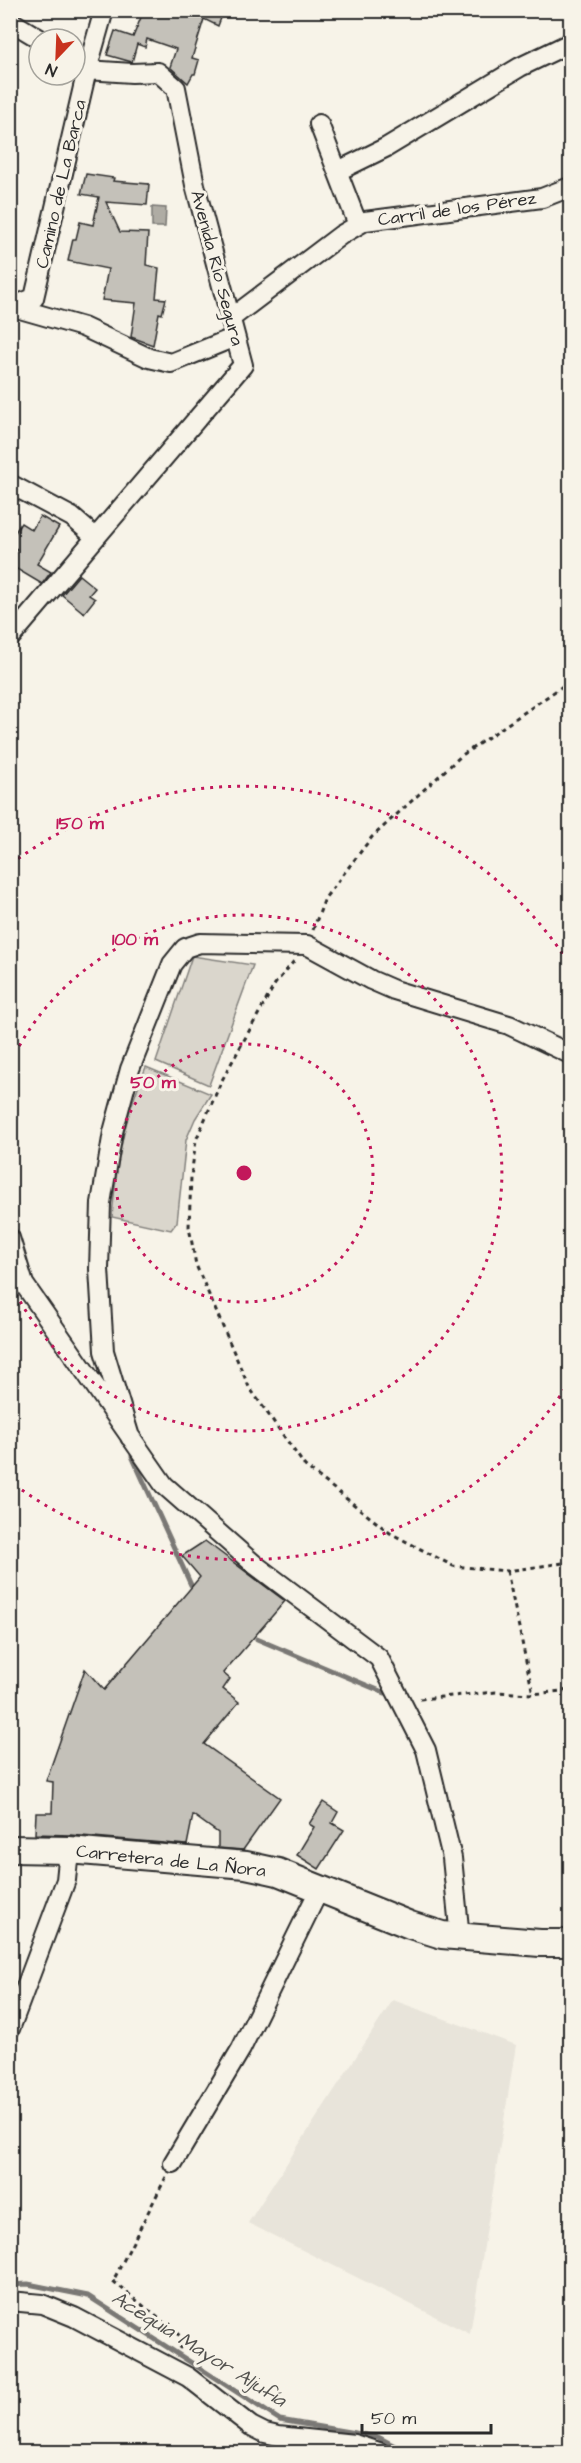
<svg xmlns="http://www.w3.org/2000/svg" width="581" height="2463" font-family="'Architects Daughter',sans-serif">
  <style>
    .built { fill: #e8e4da }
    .green { fill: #dad6cc; stroke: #82807c; stroke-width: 1.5 }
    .water { fill: #afaca4; stroke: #7a7874; stroke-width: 1.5 }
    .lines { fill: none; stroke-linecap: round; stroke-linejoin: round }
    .stream { stroke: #7a7874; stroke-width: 5 }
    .building { fill: #c4c1b9; stroke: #2b2b2b; stroke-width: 1.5 }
    .minor-casing { stroke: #2b2b2b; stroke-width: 22 }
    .secondary-casing { stroke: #2b2b2b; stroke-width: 30 }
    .path { stroke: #2b2b2b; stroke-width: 3; stroke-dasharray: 4.5 4.5; stroke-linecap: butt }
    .minor { stroke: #f7f3e8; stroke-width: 18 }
    .secondary { stroke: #f7f3e8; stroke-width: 26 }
    .ring { fill: none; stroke: #c2185b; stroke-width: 3; stroke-dasharray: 3 6 }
    .labels { text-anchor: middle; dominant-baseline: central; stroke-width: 6; stroke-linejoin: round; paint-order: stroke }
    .street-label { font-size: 18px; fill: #2b2b2b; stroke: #f7f3e8 }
    .water-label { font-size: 20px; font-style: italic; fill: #53524f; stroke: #f7f3e8 }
    .centre { fill: #c2185b; stroke: #f7f3e8; stroke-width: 3 }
    .ring-label { font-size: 18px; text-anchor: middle; font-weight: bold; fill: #c2185b; stroke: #f7f3e8; stroke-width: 6; stroke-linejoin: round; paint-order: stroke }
  </style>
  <rect width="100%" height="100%" fill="#f7f3e8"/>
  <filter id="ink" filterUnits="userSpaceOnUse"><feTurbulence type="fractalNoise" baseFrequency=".0167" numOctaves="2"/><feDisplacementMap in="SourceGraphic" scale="12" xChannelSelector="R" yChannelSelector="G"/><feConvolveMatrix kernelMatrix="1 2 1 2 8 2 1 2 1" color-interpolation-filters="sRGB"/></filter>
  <g filter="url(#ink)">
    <path class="built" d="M393 2000 516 2045 470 2334 248 2223Z"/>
    <path class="green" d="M192 956 253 965 209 1085 156 1062Z
      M146 1067 211 1094 195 1119 186 1140 177 1222 171 1230 112 1217C117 1159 123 1121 146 1067Z"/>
    <path class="water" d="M152 207 166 208 165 227H152Z"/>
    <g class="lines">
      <path class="stream" d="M132 1456 191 1585
        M257 1639 385 1693
        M10 2285 28 2284 88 2296 280 2420 378 2437 406 2452"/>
    </g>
    <path class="building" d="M144 10H224L218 26 204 19 192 58 199 60 195 74H193L188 83 170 67 176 49 147 39 145 47 137 44 132 62 107 55 115 31 133 37Z
      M86 174 114 178 113 181 149 184 147 205 106 202 120 232 148 233 146 265 159 268 156 298 166 299 162 314 159 313 153 345 131 337 136 303 102 300 108 269 68 261 73 239H76L80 222 93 225 99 197 81 194Z
      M40 516 59 527 37 564 51 572 42 584 10 565 17 549 10 545V540L21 523 32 530Z
      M79 575 95 588 89 595 95 599 84 613 62 595Z
      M205 1541 285 1601 223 1673 230 1679 223 1689 239 1702 204 1744 280 1798 243 1850 218 1848V1833L193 1815 187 1845 70 1835 35 1834 36 1813H52L53 1782 46 1781 85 1669 104 1690 200 1577 182 1556Z
      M323 1802 338 1812 332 1823 344 1830 319 1869 297 1855 314 1827 309 1824Z"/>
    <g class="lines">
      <g class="minor-casing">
        <path id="minor" d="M10 21 40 39
          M319 124 358 225
          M338 171 387 147 520 67 570 43
          M10 307 34 298 87 70 104 10
          M13 307 83 327 149 358 171 363 235 337
          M230 319 341 235 365 221 542 198 570 187
          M10 484 72 517 95 537
          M10 638 243 365 195 185 176 88 158 72 132 73 87 70 75 62
          M10 1238 24 1284 164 1485 254 1564 379 1658 426 1750 452 1858 460 1938
          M130 1437 104 1351 99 1269 101 1203 113 1132 130 1069 172 964 185 948 200 943 307 945 371 980 394 990 509 1025 570 1054
          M10 2029 66 1880 69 1850
          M173 2163 241 2049 320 1888
          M10 2301 42 2304 74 2317 188 2377 251 2426 265 2433 278 2436 354 2444 379 2452"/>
      </g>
      <g class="secondary-casing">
        <path id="secondary" d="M10 1849 69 1850 246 1865 278 1872 410 1925 442 1935 540 1943H570"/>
      </g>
      <path class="path" d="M313 930 325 898 372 837 461 756 570 681
        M294 961 275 984 221 1082 196 1140 191 1177 189 1227 196 1265 249 1387 305 1466 390 1533 453 1566 507 1571 570 1562
        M507 1571 533 1694
        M420 1699 496 1692 533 1694 570 1690
        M166 2177 113 2281 185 2340 177 2352"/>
      <use href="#minor" class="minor"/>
      <use href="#secondary" class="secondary"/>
    </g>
  </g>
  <g class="ring">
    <circle cx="244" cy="1173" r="129"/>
    <path d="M11 1062A258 258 0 1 1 11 1284"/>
    <path d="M570 1381A387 387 0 0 1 11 1482M11 864A387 387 0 0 1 570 965"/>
  </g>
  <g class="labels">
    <g class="street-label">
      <text transform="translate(61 184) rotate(-77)">Camino de La Barca</text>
      <text transform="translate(457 209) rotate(-8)">Carril de los Pérez</text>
      <text transform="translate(217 268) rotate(75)">Avenida Río Segura</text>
      <text transform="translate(171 1861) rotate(6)">Carretera de La Ñora</text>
    </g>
    <g class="water-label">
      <text transform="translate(199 2349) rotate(32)">Acequia Mayor Aljufía</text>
    </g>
  </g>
  <circle cx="244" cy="1173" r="9" class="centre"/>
  <g class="ring-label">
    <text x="80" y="829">150 m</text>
    <text x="135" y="945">100 m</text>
    <text x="153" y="1088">50 m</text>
  </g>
  <rect width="581" height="2463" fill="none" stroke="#f7f3e8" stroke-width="36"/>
  <rect x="18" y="18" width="545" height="2427" fill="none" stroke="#2b2b2b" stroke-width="2" filter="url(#ink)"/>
  <g transform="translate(57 57) rotate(203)"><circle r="28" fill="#f7f3e8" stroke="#a5a39c" stroke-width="1.5"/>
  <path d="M0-4.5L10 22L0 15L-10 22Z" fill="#c8321e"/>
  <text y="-9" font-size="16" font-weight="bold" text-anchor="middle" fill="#2b2b2b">N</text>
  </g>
  <path d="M362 2424v9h129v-9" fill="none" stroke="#2b2b2b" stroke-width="3"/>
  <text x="371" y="2424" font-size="18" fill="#2b2b2b" stroke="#f7f3e8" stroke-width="4.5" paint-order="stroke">50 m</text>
</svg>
